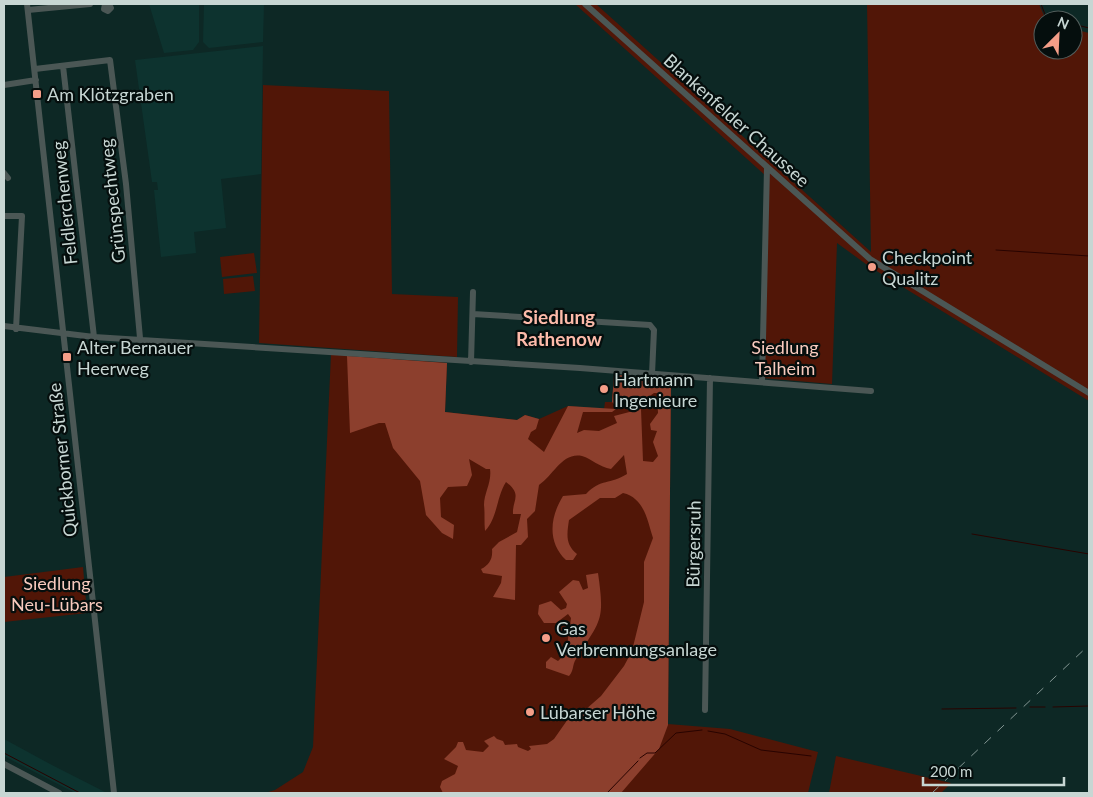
<svg xmlns="http://www.w3.org/2000/svg" width="1093" height="797" font-family="Lato,sans-serif">
  <style>
    .built { fill: #0d332f }
    .green { fill: #511607 }
    .forest { fill: #8c3f2d }
    .lines { fill: none; stroke-linecap: round; stroke-linejoin: round }
    .stream { stroke: #280300; stroke-width: 1 }
    .minor { stroke: #4b5755; stroke-width: 6 }
    .rail { stroke: #839693; stroke-width: 1; stroke-dasharray: 9 9; stroke-linecap: butt }
    .poi-dot { fill: #f49e88; stroke: #050e0d; stroke-width: 2 }
    .labels { text-anchor: middle; dominant-baseline: central; stroke-width: 4.5; stroke-linejoin: round; paint-order: stroke }
    .poi-label { font-size: 18px; fill: #c7d6d3; stroke: #050e0d; text-anchor: start }
    .street-label { font-size: 18px; fill: #c7d6d3; stroke: #050e0d }
    .park-label { font-size: 18px; fill: #f8cabe; stroke: #050e0d }
    .neighbourhood-label { font-size: 19px; font-weight: bold; fill: #fdbbaa; stroke: #050e0d }
  </style>
  <rect width="100%" height="100%" fill="#0d2825"/>
  <path class="built" d="M149 4H199V42L193 50 164 53Z
    M204 4H264L263 42 209 48 203 42Z
    M263 46 261 174 221 179 226 228 194 232 196 253 161 257 154 190H158L157 182H152L135 60Z
    M4 739 50 764 107 793H75L4 756Z"/>
  <path class="green" d="M575 4H596L871 252 867 4H1039L1046 20H1043V50H1073V29L1089 33V401L870 267 837 243 832 384 762 378 767 177Z
    M263 85 389 91 392 294 458 297 457 357 259 343Z
    M254 253 257 273 222 277 220 257Z
    M253 276 255 291 224 294 223 279Z
    M331 354 447 363 445 412 517 420 525 415 539 419 568 406 604 409 605 402H612L614 375 671 378 668 724 730 729 818 752 808 793H265L275 790 303 772 313 747Z
    M83 567 87 613 4 622V577Z
    M836 756 951 783 941 793H829Z"/>
  <path class="forest" d="M347 356 447 363 445 412 517 420 525 415 539 419 536 429 531 432 528 439 544 452 568 406 616 409 612 412H583L577 433 584 430 599 431 617 423 614 416 641 409 643 461 653 462 658 456 653 442 657 431 651 430 650 424 658 413 657 393H654C641 403 633 402 619 409L612 402 614 375 671 378 668 725 659 749 621 793H443L440 787 442 781 455 774 458 766 444 759 456 747 458 742H463L466 750 483 752 489 746 484 741 494 736 497 739 503 741 505 745 517 744 518 747 528 751 531 749 529 746 547 744 554 739 568 719 585 710 601 696 624 666 632 651 644 602V562L653 538C647 519 644 498 623 493L615 498H600L569 520C567 534 565 544 577 554L573 560H566C547 542 550 517 563 496L586 494C601 478 610 485 627 474L624 455 611 469C599 467 592 459 582 456 562 452 554 475 539 485L535 511 527 519 528 537 521 545H516L515 600 493 597 501 583 502 576 483 573 481 569C489 565 493 559 492 549L499 542 517 532 521 514H513C512 500 523 495 506 482 496 498 498 517 485 531 484 522 485 513 484 505 484 493 492 482 490 469H486L469 459 472 475 467 486 448 487 440 498 441 517 454 525 453 539 442 533 426 515 420 481 393 448 385 423H379L350 433Z
    M598 573C605 622 601 619 576 659 572 665 574 671 569 676L546 668V662L551 657 558 661 564 655 567 646 571 618 568 614 556 623H544L538 614 539 605 551 601 561 610 566 608 567 604 559 592 573 580 579 581 583 590 588 588 586 575Z"/>
  <g class="lines">
    <path class="stream" d="M1041 4 1046 17 1057 20
      M1073 24 1089 28
      M996 250 1089 256
      M972 534 1089 554
      M1030 707H1045
      M1053 707 1089 706
      M942 709 1016 708
      M708 731 725 734 761 750 811 756
      M4 753 80 793
      M640 758 647 753H655L676 733 702 730
      M607 793 638 761"/>
    <path class="minor" d="M27 4 114 793
      M105 4 104 9 108 11 111 8 109 4
      M585 4 870 259 1089 393
      M28 10 90 4
      M63 66 94 337
      M35 69 110 60 126 184 140 338
      M4 85 36 80
      M4 173 8 178
      M4 216H22L16 329
      M473 314 650 325 654 330 652 374
      M4 326 94 337 580 368 871 391
      M471 362 473 292
      M762 382 767 168
      M705 710 710 378
      M4 764 59 793"/>
    <path class="rail" d="M932 793 1089 645"/>
  </g>
  <g class="poi-dot">
    <rect x="32" y="89" width="10" height="10" rx="2.5"/>
    <circle cx="872" cy="267" r="5"/>
    <rect x="62" y="352" width="10" height="10" rx="2.5"/>
    <circle cx="604" cy="389" r="5"/>
    <circle cx="546" cy="638" r="5"/>
    <circle cx="530" cy="712" r="5"/>
  </g>
  <g class="labels">
    <g class="poi-label">
      <text x="47" y="94">Am Klötzgraben</text>
      <text x="882" y="257">Checkpoint<tspan x="882" dy="21">Qualitz</tspan></text>
      <text x="77" y="347">Alter Bernauer<tspan x="77" dy="21">Heerweg</tspan></text>
      <text x="614" y="379">Hartmann<tspan x="614" dy="21">Ingenieure</tspan></text>
      <text x="556" y="628">Gas<tspan x="556" dy="21">Verbrennungsanlage</tspan></text>
      <text x="540" y="712">Lübarser Höhe</text>
    </g>
    <g class="street-label">
      <text transform="translate(737 120) rotate(42)">Blankenfelder Chaussee</text>
      <text transform="translate(112 201) rotate(-96)">Grünspechtweg</text>
      <text transform="translate(64 203) rotate(-96)">Feldlerchenweg</text>
      <text transform="translate(62 460) rotate(-96)">Quickborner Straße</text>
      <text transform="translate(693 544) rotate(-89)">Bürgersruh</text>
    </g>
    <g class="park-label">
      <text x="785" y="347">Siedlung<tspan x="785" dy="21">Talheim</tspan></text>
      <text x="57" y="583">Siedlung<tspan x="57" dy="21">Neu-Lübars</tspan></text>
    </g>
    <g class="neighbourhood-label">
      <text x="559" y="316">Siedlung<tspan x="559" dy="22">Rathenow</tspan></text>
    </g>
  </g>
  <rect width="1093" height="797" fill="none" stroke="#c7d6d3" stroke-width="10"/>
  <g transform="translate(1058 35) rotate(24)"><circle r="24" fill="#050e0d" stroke="#535e5c"/>
  <path d="M0-4L9 19L0 12L-9 19Z" fill="#f49e88"/>
  <text y="-8" font-size="14" font-weight="bold" text-anchor="middle" fill="#c7d6d3">N</text>
  </g>
  <path d="M923 777v8h141v-8" fill="none" stroke="#c7d6d3" stroke-width="2.5"/>
  <text x="930" y="777" font-size="15" fill="#c7d6d3" stroke="#050e0d" stroke-width="4" paint-order="stroke">200 m</text>
</svg>
